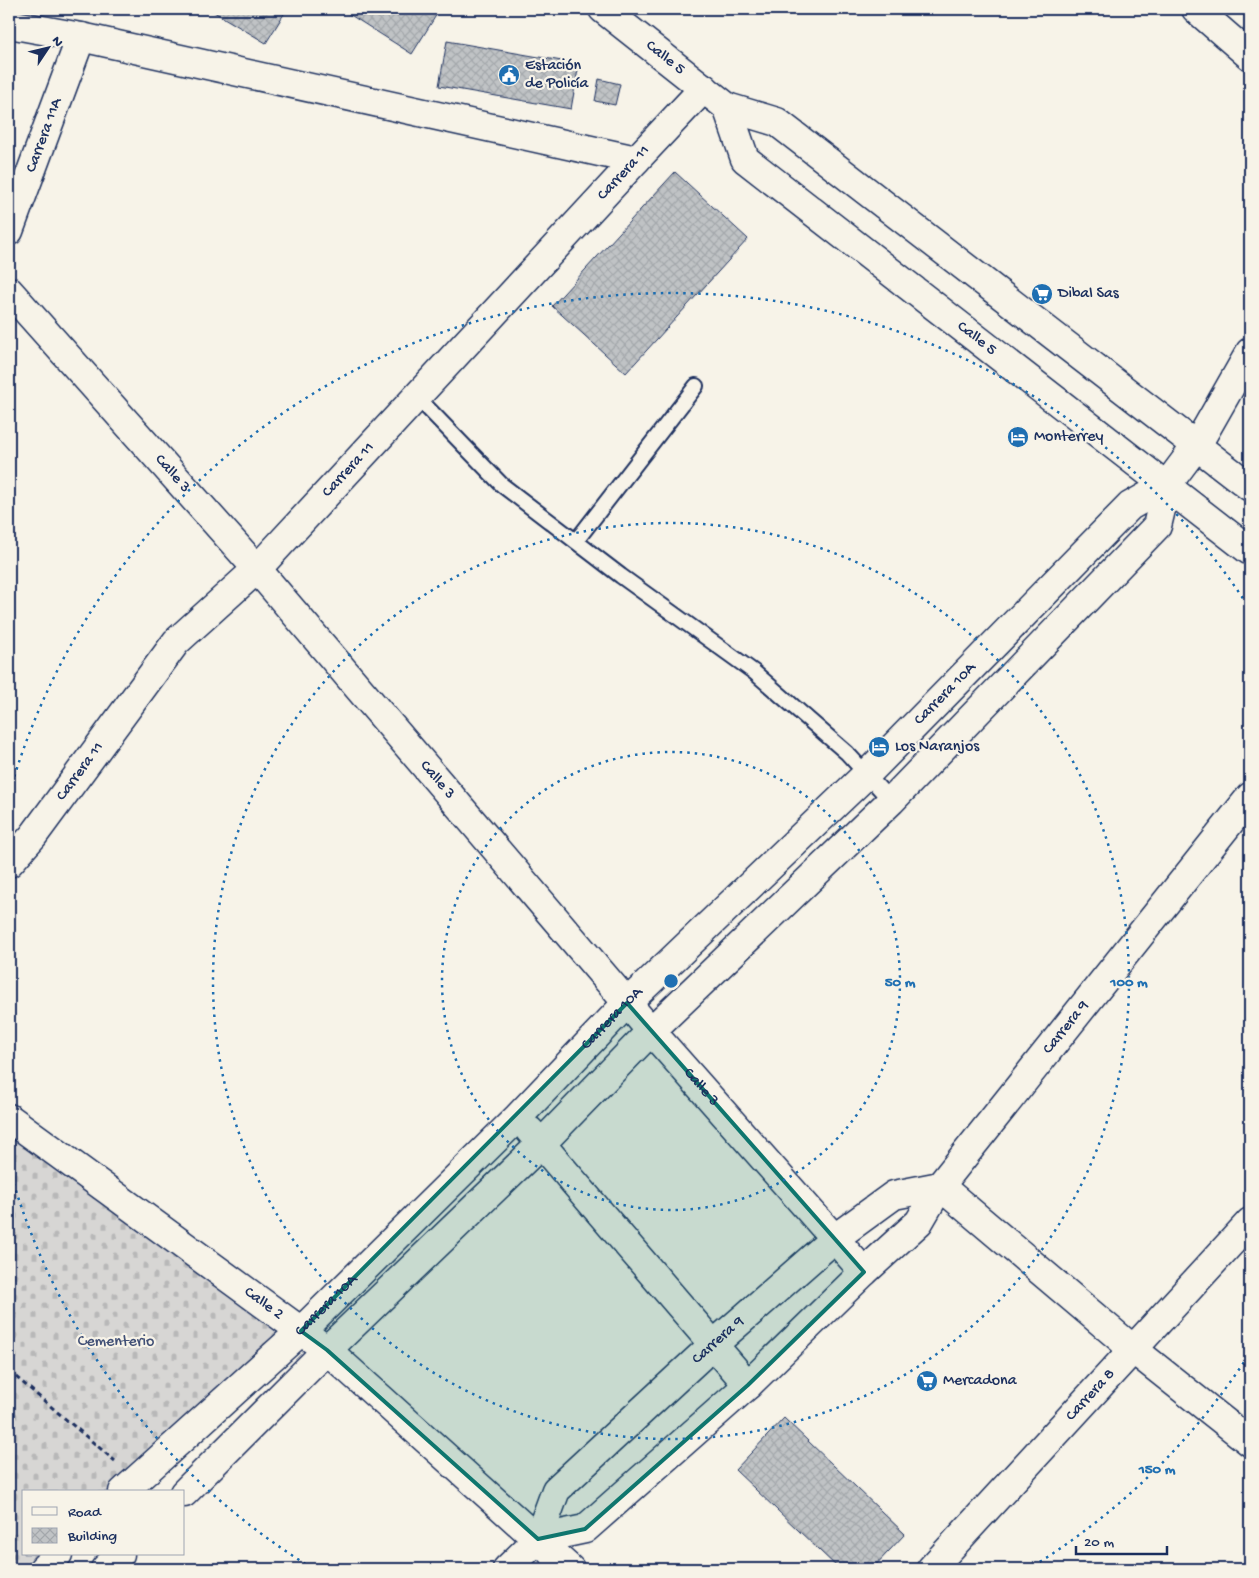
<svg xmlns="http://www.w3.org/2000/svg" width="1259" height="1578" font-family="'Gochi Hand',sans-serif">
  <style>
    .cemetery { fill: url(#cemetery-stones); stroke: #798299 }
    .building { fill: url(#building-cross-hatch); stroke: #1b2f5e }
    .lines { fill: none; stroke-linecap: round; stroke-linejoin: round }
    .service-casing { stroke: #1b2f5e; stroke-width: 18 }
    .minor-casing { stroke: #1b2f5e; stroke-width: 31 }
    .tertiary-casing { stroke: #1b2f5e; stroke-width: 31 }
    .path { stroke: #1b2f5e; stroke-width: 3; stroke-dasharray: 5 4; stroke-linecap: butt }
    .service { stroke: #f7f3e8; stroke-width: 14 }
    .minor { stroke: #f7f3e8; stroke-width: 28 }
    .tertiary { stroke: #f7f3e8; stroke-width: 28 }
    .marked { fill: #0f766e; fill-opacity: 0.2; stroke: #0f766e; stroke-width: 4; stroke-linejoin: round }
    .ring { fill: none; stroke: #1f6fb2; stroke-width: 2.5; stroke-dasharray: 2.5 5 }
    .labels { text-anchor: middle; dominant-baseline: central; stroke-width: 4.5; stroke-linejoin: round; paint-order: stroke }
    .street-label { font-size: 16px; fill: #1b2f5e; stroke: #f7f3e8 }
    .poi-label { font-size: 16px; fill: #1b2f5e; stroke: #f7f3e8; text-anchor: start }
    .park-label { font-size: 16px; fill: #415076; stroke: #f7f3e8 }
    .centre { fill: #1f6fb2; stroke: #f7f3e8; stroke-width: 2.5 }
    .ring-label { font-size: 15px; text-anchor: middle; font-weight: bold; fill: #1f6fb2; stroke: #f7f3e8; stroke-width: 4.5; stroke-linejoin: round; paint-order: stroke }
  </style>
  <defs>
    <pattern id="cemetery-stones" width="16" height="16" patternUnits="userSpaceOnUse" patternTransform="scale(1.25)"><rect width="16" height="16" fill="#d7d6d4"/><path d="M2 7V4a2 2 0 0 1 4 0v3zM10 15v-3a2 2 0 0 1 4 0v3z" fill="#b8b8b8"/></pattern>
    <pattern id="building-cross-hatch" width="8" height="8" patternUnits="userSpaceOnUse" patternTransform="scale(1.25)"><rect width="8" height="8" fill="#c0c3c5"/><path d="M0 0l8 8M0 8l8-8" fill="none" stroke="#a4a8ac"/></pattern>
  </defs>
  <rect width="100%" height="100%" fill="#f7f3e8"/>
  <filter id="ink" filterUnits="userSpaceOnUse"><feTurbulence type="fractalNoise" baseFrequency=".02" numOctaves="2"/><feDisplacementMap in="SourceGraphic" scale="10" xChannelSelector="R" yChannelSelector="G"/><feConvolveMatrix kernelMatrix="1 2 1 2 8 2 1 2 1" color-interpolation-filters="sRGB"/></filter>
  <g filter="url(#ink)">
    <path class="cemetery" d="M9 1127 280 1331 279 1337 112 1492H24V1554H45L28 1569H9Z"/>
    <path class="building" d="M209 9H287L266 43Z
      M341 9H440L412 54Z
      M447 41 579 64 571 109 439 86Z
      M599 79 620 84 615 105 595 101Z
      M675 172 748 239 626 373 552 306Z
      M784 1418 905 1534 872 1569H839L735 1470Z"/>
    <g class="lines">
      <g class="service-casing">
        <path id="service" d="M417 397 502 485 621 576 754 672 847 753 891 801
          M576 541 696 386"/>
      </g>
      <g class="minor-casing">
        <g id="minor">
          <path d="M1196 9 1250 56"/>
          <path d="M9 24 81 37 636 160"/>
          <path id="s1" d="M9 231 81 37"/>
          <path id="s2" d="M9 291 257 569 651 1031 864 1272"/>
          <path id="s3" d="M9 863 33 836 176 642 257 569 636 160 704 88"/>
          <path id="s4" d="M9 1118 327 1350 570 1569"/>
          <path d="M530 1131 748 1385"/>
          <path d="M940 1186 1134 1350 1250 1442"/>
          <path id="s5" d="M123 1492 301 1331 518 1117 627 1003 867 774 1130 506 1167 485"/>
          <path d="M184 1493 327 1350 541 1144 651 1031 891 801 1157 526 1167 485 1197 445 1250 352"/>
          <path id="s6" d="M538 1539 585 1529 748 1385 864 1272 919 1222 940 1186 1250 797"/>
          <path d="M43 1569 58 1554"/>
          <path d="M105 1569 120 1554"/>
          <path id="s7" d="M507 1569 538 1539 556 1490 713 1345 835 1238 894 1195 940 1186"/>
          <path id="s8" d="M931 1569 1250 1222"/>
        </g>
      </g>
      <g class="tertiary-casing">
        <g id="tertiary">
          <path id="s9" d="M603 9 727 107 777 122 1250 487"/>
          <path id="s10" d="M727 107 745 159 1250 551"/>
        </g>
      </g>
      <path class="path" d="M9 1371 115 1461"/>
      <use href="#service" class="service"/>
      <use href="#minor" class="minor"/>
      <use href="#tertiary" class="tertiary"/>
    </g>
  </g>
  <path class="marked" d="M627 1003 864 1272 748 1385 585 1529 538 1539 327 1350 301 1331Z"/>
  <g class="ring">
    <circle cx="671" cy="981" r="229"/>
    <circle cx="671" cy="981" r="458"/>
    <path d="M1248 1356A688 688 0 0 1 1030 1568M312 1568A688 688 0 0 1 10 1171M10 791A688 688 0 0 1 1248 606"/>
  </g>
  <defs>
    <g id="civic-disc" transform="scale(1.125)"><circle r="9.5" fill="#1f6fb2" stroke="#f7f3e8"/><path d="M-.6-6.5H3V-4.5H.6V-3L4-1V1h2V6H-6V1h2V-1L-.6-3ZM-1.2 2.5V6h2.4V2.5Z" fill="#fff"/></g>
    <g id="supermarket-disc" transform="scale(1.125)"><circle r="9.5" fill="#1f6fb2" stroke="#f7f3e8"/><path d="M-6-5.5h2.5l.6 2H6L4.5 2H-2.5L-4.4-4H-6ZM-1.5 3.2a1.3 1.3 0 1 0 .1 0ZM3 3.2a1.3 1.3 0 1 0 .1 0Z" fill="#fff"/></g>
    <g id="hotel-disc" transform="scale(1.125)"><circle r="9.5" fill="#1f6fb2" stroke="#f7f3e8"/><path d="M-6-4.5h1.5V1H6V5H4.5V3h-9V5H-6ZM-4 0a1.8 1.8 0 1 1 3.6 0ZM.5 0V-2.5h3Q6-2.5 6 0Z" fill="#fff"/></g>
  </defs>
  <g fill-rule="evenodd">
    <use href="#civic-disc" x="509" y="75"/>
    <use href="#supermarket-disc" x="1042" y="294"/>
    <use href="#hotel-disc" x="1018" y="437"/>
    <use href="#hotel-disc" x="879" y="747"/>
    <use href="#supermarket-disc" x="927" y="1381"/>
  </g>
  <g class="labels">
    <g class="street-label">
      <text stroke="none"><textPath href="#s9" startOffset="79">Calle 5</textPath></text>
      <text stroke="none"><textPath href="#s1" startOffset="102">Carrera 11A</textPath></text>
      <text stroke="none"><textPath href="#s3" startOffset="926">Carrera 11</textPath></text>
      <text stroke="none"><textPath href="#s10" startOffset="348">Calle 5</textPath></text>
      <text stroke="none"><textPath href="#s3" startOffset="521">Carrera 11</textPath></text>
      <text stroke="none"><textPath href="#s2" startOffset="245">Calle 3</textPath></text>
      <text stroke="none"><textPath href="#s5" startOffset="1146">Carrera 10A</textPath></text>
      <text stroke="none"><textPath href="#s3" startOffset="116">Carrera 11</textPath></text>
      <text stroke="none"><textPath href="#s2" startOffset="650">Calle 3</textPath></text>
      <text stroke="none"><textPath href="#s5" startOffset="681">Carrera 10A</textPath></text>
      <text stroke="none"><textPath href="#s6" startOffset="746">Carrera 9</textPath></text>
      <text stroke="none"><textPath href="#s2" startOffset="1055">Calle 3</textPath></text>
      <text stroke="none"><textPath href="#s4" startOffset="315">Calle 2</textPath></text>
      <text stroke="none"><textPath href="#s5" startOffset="276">Carrera 10A</textPath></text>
      <text stroke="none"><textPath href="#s7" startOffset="316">Carrera 9</textPath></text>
      <text stroke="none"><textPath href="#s8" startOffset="236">Carrera 8</textPath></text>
    </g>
    <g class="poi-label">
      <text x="525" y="66">Estación<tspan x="525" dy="18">de Policía</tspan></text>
      <text x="1058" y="294">Dibal Sas</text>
      <text x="1034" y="437">Monterrey</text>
      <text x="895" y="747">Los Naranjos</text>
      <text x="943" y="1381">Mercadona</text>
    </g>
    <g class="park-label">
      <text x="116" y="1342">Cementerio</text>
    </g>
  </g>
  <circle cx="671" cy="981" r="8" class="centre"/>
  <g class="ring-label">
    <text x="900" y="986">50 m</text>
    <text x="1129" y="986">100 m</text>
    <text x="1157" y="1473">150 m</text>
  </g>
  <rect width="1259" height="1578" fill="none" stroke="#f7f3e8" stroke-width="30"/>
  <rect x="15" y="15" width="1229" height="1548" fill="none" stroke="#1b2f5e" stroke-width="2" filter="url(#ink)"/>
  <rect x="22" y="1490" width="162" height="65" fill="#f7f3e8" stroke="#9fa5b1"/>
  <rect x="32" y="1507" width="25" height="8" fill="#f7f3e8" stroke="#9fa5b1"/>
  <text x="68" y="1516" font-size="15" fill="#1b2f5e">Road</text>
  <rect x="32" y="1528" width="25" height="15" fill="url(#building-cross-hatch)" stroke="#9fa5b1"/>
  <text x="68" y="1540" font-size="15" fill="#1b2f5e">Building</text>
  <g transform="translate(48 48) rotate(55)" stroke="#f7f3e8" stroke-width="4" paint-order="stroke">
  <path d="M0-4L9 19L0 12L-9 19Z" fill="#1b2f5e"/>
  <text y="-8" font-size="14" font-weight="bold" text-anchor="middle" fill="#1b2f5e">N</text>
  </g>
  <path d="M1076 1546v8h91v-8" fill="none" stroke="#1b2f5e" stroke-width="2.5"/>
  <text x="1084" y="1546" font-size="15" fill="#1b2f5e" stroke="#f7f3e8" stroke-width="4" paint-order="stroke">20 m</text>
</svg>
